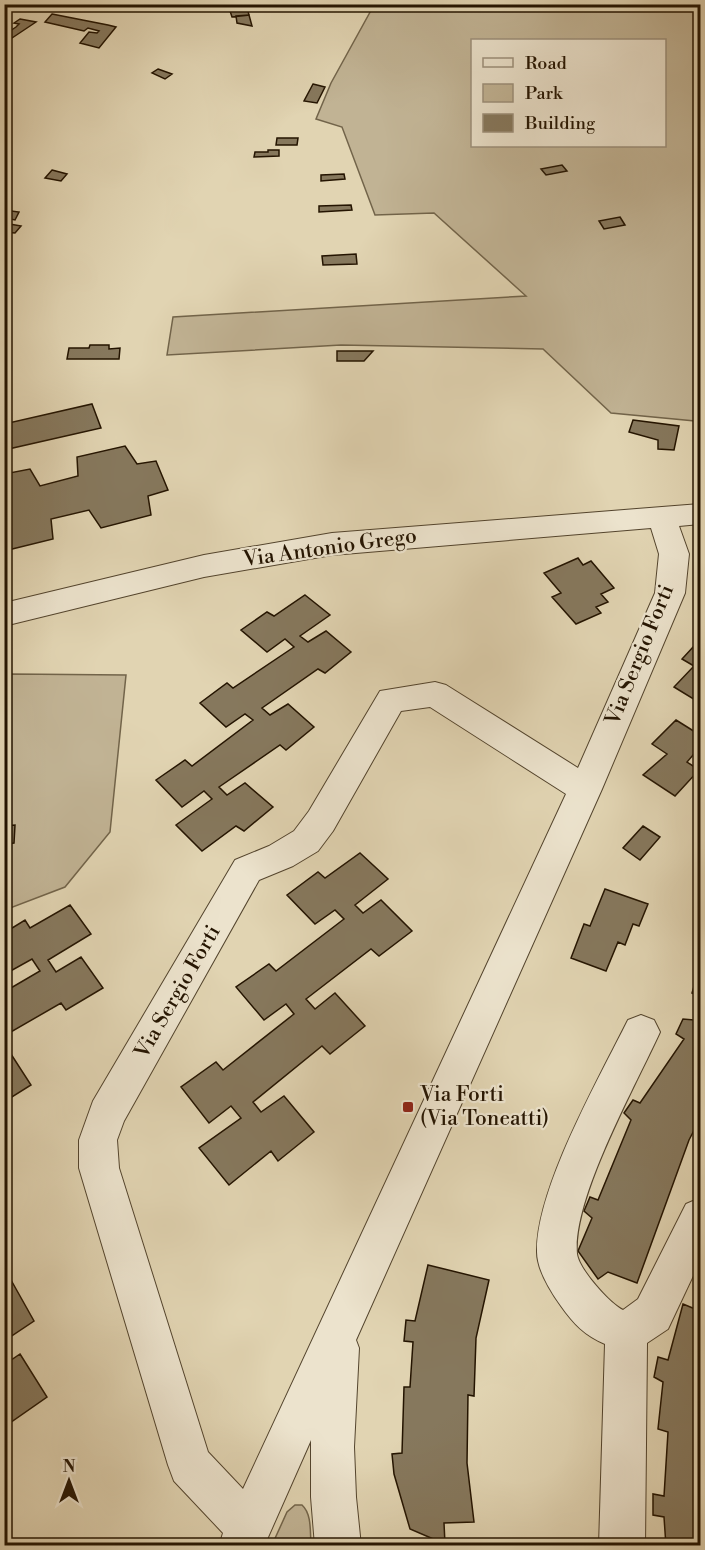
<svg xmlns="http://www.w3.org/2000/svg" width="705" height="1550" font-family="'Libre Bodoni',serif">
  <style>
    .green { fill: #c1b394; stroke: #72644a; stroke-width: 1.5; fill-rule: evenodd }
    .building { fill: #86785d; stroke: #241401; stroke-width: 1.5 }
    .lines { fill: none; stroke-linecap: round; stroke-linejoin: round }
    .street-casing { stroke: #53442d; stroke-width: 2 }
    .street { fill: #ece3cd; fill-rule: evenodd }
    .poi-dot { fill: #8f2418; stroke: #ece3cd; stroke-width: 2 }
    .labels { text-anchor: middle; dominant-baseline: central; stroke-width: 4.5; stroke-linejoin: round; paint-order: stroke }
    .street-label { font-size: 21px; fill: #241401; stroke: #ece3cd }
    .poi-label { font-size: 21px; fill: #241401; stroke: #ece3cd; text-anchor: start }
  </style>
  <rect width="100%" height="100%" fill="#e1d4b2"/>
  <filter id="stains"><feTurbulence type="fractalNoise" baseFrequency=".00333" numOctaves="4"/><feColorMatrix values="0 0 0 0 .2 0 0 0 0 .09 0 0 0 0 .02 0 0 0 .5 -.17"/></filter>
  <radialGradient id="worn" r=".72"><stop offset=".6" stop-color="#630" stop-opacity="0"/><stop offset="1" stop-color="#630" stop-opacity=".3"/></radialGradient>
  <path class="green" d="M374 5H700V426L695 421 611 413 543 349 341 345 167 355 173 317 526 296 434 213 375 215 342 127 316 119 331 83ZM472 40H664V146H472Z
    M11 674 126 675 110 832 65 887 5 910V683Z
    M295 1505H302C312 1514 310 1532 311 1545H272L287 1512Z"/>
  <path class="building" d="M246 4 249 15 232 17 228 5Z
    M52 14 108 25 116 27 99 48 80 43 89 32 97 33 99 31 88 28 84 31 45 22Z
    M249 15 252 26 237 23 236 16Z
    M20 19 36 22 12 38 4 35 16 27 19 24 14 23Z
    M158 69 172 74 165 79 152 73Z
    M313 84 325 87 317 103 304 101Z
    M277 138H298L297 145H276Z
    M268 150H279V156L254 157 255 152H268Z
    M562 165 567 171 546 175 541 169Z
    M52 170 67 174 61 181 45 178Z
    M344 174 345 179 321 181V175Z
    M351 205 352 210 319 212V206Z
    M4 210 19 212 15 220 6 218 4 221Z
    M620 217 625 225 604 229 599 221Z
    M4 223 21 226 15 233 4 232Z
    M356 254 357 264 323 265 322 256Z
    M90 345H109V349L120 348 119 359H67L69 348H89Z
    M337 351H373L364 361H337Z
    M92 404 101 428 4 450V424Z
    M633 420 679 426 674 450 658 449V440L629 432Z
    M125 446 137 464 156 461 168 490 148 496 151 515 101 528 89 510 51 519 53 539 4 551V474L30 469 40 486 78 476 77 457Z
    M578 558 583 565 591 561 614 588 601 594 608 602 596 607 601 613 576 624 552 597 561 593 544 573Z
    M305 595 330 615 300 636 308 642 326 631 351 652 325 673 318 669 262 708 270 715 288 704 314 727 286 750 280 745 219 787 227 795 245 783 273 807 244 831 236 826 202 851 176 825 212 799 204 791 182 807 156 780 185 760 192 766 253 720 245 714 226 727 200 703 227 683 233 688 294 647 285 639 267 652 241 630 267 612 274 616Z
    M700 644V703L674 687 694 666 682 659 694 646 697 648Z
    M676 720 700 735V747L687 762 699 770 675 796 643 775 667 754 652 744Z
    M15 825 14 843 4 844V826Z
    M643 826 660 837 640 860 623 848Z
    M360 853 388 879 355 905 363 913 381 900 412 931 379 956 371 949 306 999 315 1009 335 993 365 1026 330 1054 322 1046 253 1102 261 1112 284 1096 314 1132 278 1161 271 1151 229 1185 199 1148 241 1118 231 1106 209 1123 181 1087 216 1062 223 1070 294 1014 286 1004 264 1020 236 987 269 964 276 971 344 919 335 910 315 924 287 895 318 872 325 878Z
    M605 889 648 904 639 926 633 924 625 945 618 942 606 971 571 958 584 924 590 926Z
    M70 905 91 934 48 960 56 972 81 957 103 988 66 1010 61 1003 4 1036V992L40 971 32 959 7 973 4 969V933L25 920 30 928Z
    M700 966V1119L689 1140 637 1283 608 1272 598 1279 578 1251 592 1218 584 1211 590 1197 598 1200 631 1120 624 1113 633 1100 640 1103 684 1039 676 1034 683 1019 694 1020 699 996 692 993Z
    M9 1051 31 1085 4 1102V1054Z
    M428 1265 489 1280 476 1338 474 1396 468 1395 467 1463 474 1522 444 1523 445 1544 410 1529 394 1474 392 1454 402 1453 404 1387H410L413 1342 404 1341 406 1320 415 1321Z
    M11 1280 34 1321 4 1341V1284Z
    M683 1304 700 1311V1546H666L664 1517 653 1515V1494L664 1496 668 1432 658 1429 663 1382 654 1377 658 1357 668 1360Z
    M20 1354 47 1397 4 1427V1365Z"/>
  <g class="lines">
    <g class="street-casing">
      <path id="street" d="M700 504V524L679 526 689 554 685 593 602 789 356 1340 359 1348 354 1447 356 1497 361 1546H315L311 1497V1440L265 1544 219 1546 223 1533 174 1481 168 1465 79 1168V1140L93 1101 235 860 269 846 294 831 309 811 380 691 435 682 446 685 578 768 655 593 659 554 651 528 332 555 204 577 4 626V603L204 555 332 533ZM430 707 566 794 243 1489 208 1452 119 1168 117 1140 124 1121 259 880 293 866 318 851 333 831 401 711Z
        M641 1015 654 1020 660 1032C636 1085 572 1199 577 1254 579 1269 609 1303 623 1310L638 1299 686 1204 700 1198V1261L668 1329 647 1343 645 1546H599L605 1344C585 1336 573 1323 561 1306 551 1292 537 1270 537 1252 536 1189 599 1078 628 1020Z"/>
    </g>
    <use href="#street" class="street"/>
  </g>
  <rect class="poi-dot" x="402" y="1101" width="12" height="12" rx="3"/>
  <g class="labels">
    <g class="street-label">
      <text transform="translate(330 548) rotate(-8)">Via Antonio Grego</text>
      <text transform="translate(640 655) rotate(-68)">Via Sergio Forti</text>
      <text transform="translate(178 992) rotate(-60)">Via Sergio Forti</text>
    </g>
    <g class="poi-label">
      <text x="420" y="1095">Via Forti<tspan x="420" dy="24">(Via Toneatti)</tspan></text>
    </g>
  </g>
  <rect width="705" height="1550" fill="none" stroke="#e1d4b2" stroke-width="24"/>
  <rect x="6" y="6" width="693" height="1538" fill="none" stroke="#241401" stroke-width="3"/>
  <rect x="12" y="12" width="681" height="1526" fill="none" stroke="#241401" stroke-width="1.5"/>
  <rect x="471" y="39" width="195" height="108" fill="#ece3cd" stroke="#9c907b" stroke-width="1.5"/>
  <rect x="483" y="58" width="30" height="9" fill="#ece3cd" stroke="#9c907b" stroke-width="1.5"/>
  <text x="525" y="69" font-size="18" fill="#241401">Road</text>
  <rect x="483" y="84" width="30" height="18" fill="#c1b394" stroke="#9c907b" stroke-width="1.5"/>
  <text x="525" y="99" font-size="18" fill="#241401">Park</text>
  <rect x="483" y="114" width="30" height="18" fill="#86785d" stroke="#9c907b" stroke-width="1.5"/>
  <text x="525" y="129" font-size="18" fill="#241401">Building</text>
  <g transform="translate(69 1481)" stroke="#ece3cd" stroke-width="4.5" paint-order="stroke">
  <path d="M0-4.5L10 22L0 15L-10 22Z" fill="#241401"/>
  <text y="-9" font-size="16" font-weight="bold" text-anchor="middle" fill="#241401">N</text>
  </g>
  <rect width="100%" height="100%" filter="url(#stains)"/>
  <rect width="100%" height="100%" fill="url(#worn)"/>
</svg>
